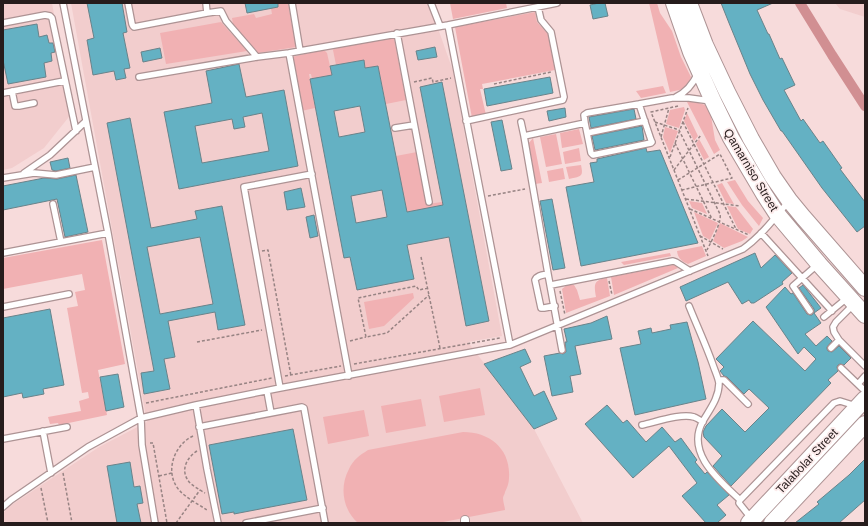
<svg xmlns="http://www.w3.org/2000/svg" width="868" height="526" font-family="Helvetica,sans-serif">
  <style>
    .built { fill: #f2cdcd }
    .green { fill: #f1b1b3 }
    .lines { fill: none; stroke-linecap: round; stroke-linejoin: round }
    .canal { stroke: #d18f92; stroke-width: 10 }
    .building { fill: #64b1c3; stroke: #69838a; fill-rule: evenodd }
    .service-casing { stroke: #ad9394; stroke-width: 8 }
    .pedestrian-casing { stroke: #ad9394; stroke-width: 10 }
    .secondary-casing { stroke: #ad9394; stroke-width: 18 }
    .path { stroke: #978383; stroke-width: 1.5; stroke-dasharray: 3 2; stroke-linecap: butt }
    .service { stroke: #fff; stroke-width: 5.5 }
    .pedestrian { stroke: #fff; stroke-width: 8 }
    .secondary { stroke: #fff; stroke-width: 16 }
    .labels { text-anchor: middle; dominant-baseline: central; stroke-width: 3.5; stroke-linejoin: round; paint-order: stroke }
    .street-label { font-size: 12px; fill: #261c1c; stroke: #fcebeb }
  </style>
  <rect width="100%" height="100%" fill="#f7dbdb"/>
  <path class="built" d="M3 3H52L72 113 44 148 12 168 3 170Z
    M71 3H429L453 71 502 336 468 342 534 429 583 523H3V513L13 504 99 447 147 422Z
    M835 3H865V17L840 9Z"/>
  <path class="green" d="M270 3H288L296 47 258 53 233 24 232 18 254 14 256 18 272 14Z
    M450 3H506L507 8 453 19Z
    M649 3H657L660 13 672 31 681 57 691 77 689 83 684 89 670 92Z
    M535 12 537 22 548 34 555 70 482 84 483 89H480L486 115 472 118 455 27Z
    M221 22 247 51 166 64 160 33Z
    M394 38 406 100 386 104 378 66 365 68 364 60 336 65 333 50 335 48Z
    M322 50 325 51 327 53 332 75 312 79 311 74H309L315 108 301 111 292 57Z
    M663 86 666 93 641 98 636 91Z
    M690 100 705 105 711 116 715 140 720 150 714 154 687 102Z
    M684 107 685 110 679 128 666 124 670 110Z
    M687 113 698 136 694 141 684 121Z
    M665 127 678 131 670 153 663 137Z
    M579 129 583 144 562 148 560 133Z
    M556 134 562 164 546 167 540 137Z
    M533 138 542 183 535 184 528 144Z
    M699 139 709 157 704 160 696 144Z
    M579 148 581 161 565 164 563 152Z
    M417 152 427 204 442 202 443 205 407 212 396 156Z
    M581 165C584 178 580 176 569 179L566 167Z
    M563 168 565 179 549 182 547 171Z
    M735 180 748 201 763 218 759 226 742 205 727 182Z
    M722 183 734 204 726 203 717 185Z
    M689 201 702 203 707 214 692 208Z
    M727 206 736 207 753 229 750 234 738 229Z
    M694 212 718 223 710 240 703 236Z
    M720 223 748 237 742 241 724 248 713 241Z
    M102 240 125 364 98 370 107 415 59 425 58 423 50 424 48 417 81 411 79 401 89 398 88 392 82 393 67 308 78 306 75 292 85 290 82 274 3 289V258Z
    M702 246 706 256 688 264C682 261 678 259 677 251Z
    M670 253 671 256 624 265 621 262Z
    M673 265 676 266 678 268 614 295 611 277Z
    M607 278 610 296 566 313 562 289 567 285H574L577 290 580 300 596 297C594 285 593 280 607 278Z
    M413 293 414 298 384 326 369 329 364 302Z
    M480 388 485 415 444 422 439 396Z
    M421 399 426 426 386 433 381 406Z
    M364 410 369 436 328 444 323 417Z
    M463 432C490 432 511 449 509 478 509 483 507 488 505 492 505 494 503 496 503 498 503 502 505 507 505 510L438 523H358C343 510 339 487 349 469 353 460 360 455 368 450Z"/>
  <g class="lines">
    <path class="canal" d="M800 3 832 55 865 106"/>
  </g>
  <path class="building" d="M87 3H122L127 32 123 33 130 68 124 69 126 78 116 80 114 71 93 75 87 40 94 38Z
    M245 3H278V7L247 13Z
    M599 3H605L608 16 593 19 590 5Z
    M721 3H773L757 10 768 34H769L780 59 782 58 795 85 784 90 801 121 803 119 820 143 823 141 842 168 840 169 865 202V226L857 232 822 188 782 131H781L763 100 750 74 729 23Z
    M37 24 39 37 47 35 49 43H53L55 52 51 53 52 61 44 63 46 77 8 84 3 60V30Z
    M435 47 437 57 418 60 416 51Z
    M160 48 162 58 143 62 141 52Z
    M364 60 365 68 378 66 407 212 443 205 420 87 442 82 489 321 466 326 449 237 407 245 414 279 357 290 350 257 344 258 310 79 332 75 330 66ZM360 106 365 132 339 137 334 111ZM382 190 387 217 356 223 351 196Z
    M239 64 246 97 284 90 298 166 179 189 164 112 212 103 206 71ZM262 113 269 151 202 163 195 126 232 119 234 129 245 127 243 117Z
    M550 77 553 93 487 106 484 89Z
    M565 108 566 117 549 121 547 111Z
    M634 109 636 119 591 128 589 117Z
    M130 118 151 228 197 219 195 211 222 206 245 325 218 330 215 312 168 321 175 357 164 359 170 389 144 394 141 373 154 371 107 123ZM200 237 213 304 160 314 147 247Z
    M502 120 512 169 501 171 491 122Z
    M642 126 644 140 595 150 592 136Z
    M646 148 647 152 660 150 698 243 581 266 566 187 594 182 590 163 597 162V159Z
    M68 158 70 168 56 171 52 170 50 162Z
    M76 175 88 232 65 237 57 199 3 210V186L44 178 57 179Z
    M301 188 305 207 287 210 284 192Z
    M552 199 565 268 553 270 540 201Z
    M314 215 318 236 310 238 306 217Z
    M755 253 761 268 775 255 792 273 782 282 783 284 754 303H751L749 300 742 304 728 282 686 301 680 287Z
    M803 285 821 308 814 313 821 323 805 334 816 346 827 336 832 341 827 347V349L828 351 832 352 839 346 851 358 844 365 840 364 838 365 837 367 838 371 828 380 831 383 731 486 713 466 722 456 704 437 703 432 706 426 722 409 745 432 769 408 749 389 744 394 727 377 724 376 720 371 724 367 716 359 753 321 805 371 816 359 804 347 798 354 766 307 785 287 791 294 793 293 807 314 810 315H812L814 312V309L799 288Z
    M50 309 64 385 43 389 44 394 23 398 22 393 3 397V318Z
    M607 316 612 339 575 346 581 374 570 376 573 392 552 396 544 356 560 353 563 354 566 352 565 342H567L564 329 591 323Z
    M687 322 698 362 706 399 635 415 620 348 641 344 638 331 651 328 652 333 671 329 670 325Z
    M525 349 531 362 520 367 534 396 544 391 557 419 534 429 484 364Z
    M118 374 124 407 106 411 100 377Z
    M607 405 623 423 627 420 646 442 662 427 675 442 681 438 697 460 695 462 705 474 707 472 729 495 717 505 726 515 717 523H706L682 496 697 483 669 446 633 478 585 424Z
    M293 429 307 500 234 514V512L222 514 209 445Z
    M865 459V500L839 523H795L819 504 817 502 849 475Z
    M130 462 134 487 140 486 143 503 137 504 141 523H117L107 466Z"/>
  <g class="lines">
    <g class="service-casing">
      <path id="service" d="M63 3 108 233 141 418 142 445 155 523
        M128 3 132 24 133 26 134 27 207 13 221 11 226 21 257 57
        M206 3 207 13
        M292 3 300 51
        M431 3 440 26
        M3 23 45 15 50 16 52 18 76 131
        M448 25 557 3
        M397 33 429 202
        M139 77 257 57 289 53
        M12 91 15 106H19L34 103
        M3 93 64 81
        M676 97C687 92 693 84 698 73
        M639 104 587 113 584 115 585 123 591 153 593 155 651 143 652 142 651 140 639 104 672 98H689L711 101
        M466 121 563 100 564 97 551 32 541 20 538 7
        M521 122 524 136
        M395 128 414 125
        M587 133 645 121
        M24 173 50 155 86 121
        M3 178 34 173 56 175 95 167
        M53 204 61 242
        M761 233 832 311
        M3 253 108 233
        M548 274 524 136 585 123
        M551 285 673 261 676 262 690 271
        M853 305 836 322 833 327 834 332 839 340 865 366
        M555 306 544 308H541L535 280C537 275 543 275 548 274L562 350
        M689 306C697 326 706 345 713 365 715 371 718 377 719 383 719 398 710 409 703 421 685 453 719 480 740 500
        M3 307 69 294
        M810 311 793 286 817 265
        M824 317 847 298
        M831 348 839 340
        M841 368 865 391
        M349 376 289 53 300 51 448 25 510 345
        M719 380H724L748 404
        M858 384 865 376
        M280 388 244 187 312 174
        M267 391 271 413
        M196 405 207 469 218 523
        M642 425C656 422 681 413 694 417 697 418 700 420 703 422
        M199 427 302 407 304 408 325 523
        M43 431 51 473
        M3 439 67 427
        M3 507 11 500 88 447 141 418 196 405 280 388 510 345 743 249C761 236 774 219 788 202
        M751 518 739 503 740 500 834 403 840 401 856 406
        M246 523 323 508"/>
    </g>
    <g class="pedestrian-casing">
      <path id="pedestrian" d="M465 520V523"/>
    </g>
    <g class="secondary-casing">
      <path id="secondary" d="M674 3 691 52 713 101 731 138 764 194 777 214 819 264 865 315
        M689 3 705 45 727 92 751 139 773 177 789 200 803 217 865 288
        M749 523 865 399
        M772 523 865 424"/>
    </g>
    <path class="path" d="M414 82 432 78 433 82 451 78
      M494 84 551 72
      M678 106 651 112 708 256
      M655 122 679 130 720 214C722 222 711 242 707 250
      M683 122 736 229
      M661 137 669 108
      M675 143 712 219
      M670 157 688 108
      M674 170 701 135
      M678 180 720 154 732 178 682 190
      M488 196 525 189
      M686 199 740 206
      M690 209 749 235
      M700 236 723 249
      M262 251 268 250 291 376
      M421 257 440 348
      M609 281 612 295
      M428 288 419 290 416 286 358 298 366 337 387 333 429 295
      M560 291 565 315
      M350 341 366 337
      M197 342 262 330
      M354 364 500 338
      M285 376 341 366
      M146 403 272 378
      M193 436C174 445 164 472 179 490 186 498 198 504 207 510
      M150 443H153L167 523
      M197 451C186 458 179 472 191 484 195 487 200 490 205 493
      M63 473 72 523
      M159 476 172 473
      M41 488 48 523
      M176 523 200 490"/>
    <use href="#service" class="service"/>
    <use href="#pedestrian" class="pedestrian"/>
    <use href="#secondary" class="secondary"/>
  </g>
  <g class="labels">
    <g class="street-label">
      <text transform="translate(751 170) rotate(59)">Qamarniso Street</text>
      <text transform="translate(807 461) rotate(-47)">Talabolar Street</text>
    </g>
  </g>
  <rect width="868" height="526" fill="none" stroke="#261c1c" stroke-width="8"/>
</svg>
